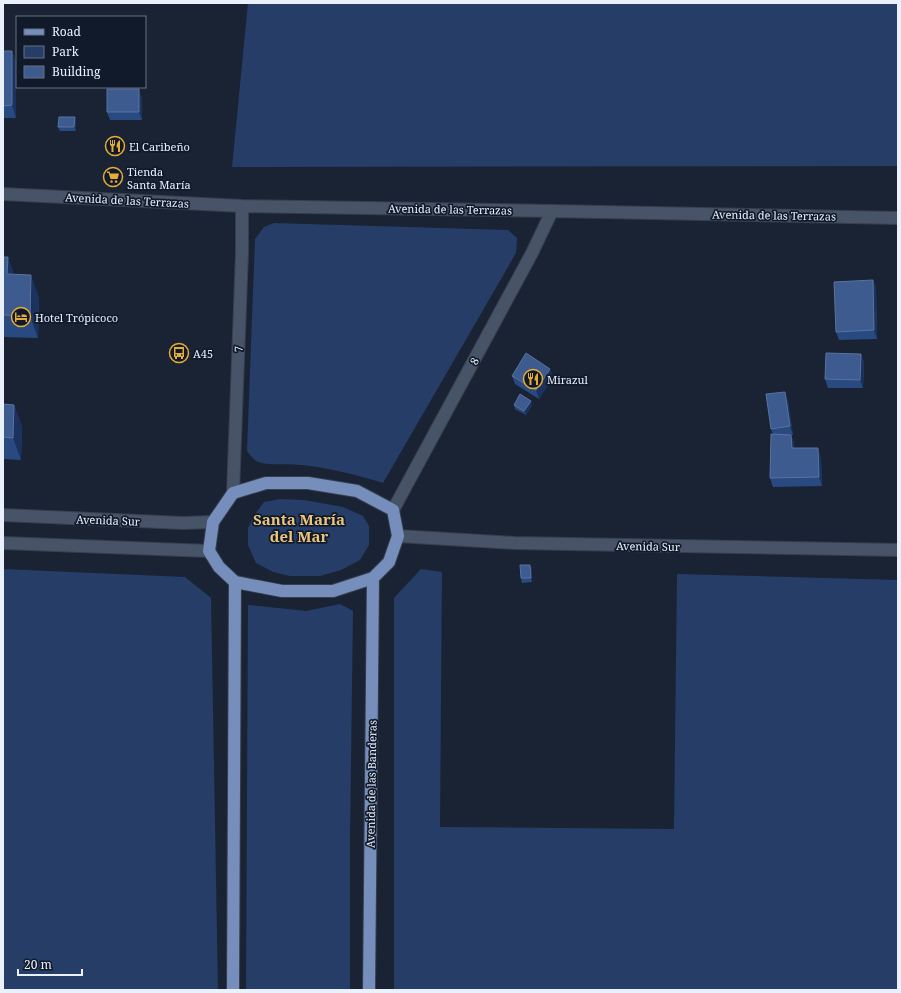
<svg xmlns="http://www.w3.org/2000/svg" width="901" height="993" font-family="'Noto Serif',serif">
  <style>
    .green { fill: #263d68 }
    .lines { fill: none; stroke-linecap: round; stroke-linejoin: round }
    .minor-casing { stroke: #373e4d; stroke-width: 14 }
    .major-casing { stroke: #373e4d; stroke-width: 14 }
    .minor { stroke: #475366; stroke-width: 12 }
    .major { stroke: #758ebb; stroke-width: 12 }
    .wall { fill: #294981 }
    .shaded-wall { fill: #1a325d }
    .building { fill: #3e5b8f; stroke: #5972a0 }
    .labels { text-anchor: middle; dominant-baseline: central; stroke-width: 3.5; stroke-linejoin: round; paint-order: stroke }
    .poi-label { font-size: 11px; fill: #eaf1fd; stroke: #101a2a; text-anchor: start }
    .street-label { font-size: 11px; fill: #eaf1fd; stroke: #101a2a }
    .district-label { font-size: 15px; font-weight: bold; fill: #ecc47d; stroke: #101a2a }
  </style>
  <rect width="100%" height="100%" fill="#192334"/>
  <path class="green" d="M248 3H898V166L232 167Z
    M274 223 508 230 517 238 516 253 383 483C357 475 330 468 302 465 288 463 271 466 258 462 254 460 250 455 247 451L255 239 264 227Z
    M280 499 304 500 343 507 363 516 369 526V545L360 560 341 570 320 576H290L273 572 256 563 248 545V528L255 514 264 502Z
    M3 569 185 577 211 598 218 990H3Z
    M421 569 442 572 440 827 674 829 677 574 898 580V990H394V598Z
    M340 604 353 611 350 839V990H246L248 605 306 611Z"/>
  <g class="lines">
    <g class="minor-casing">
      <path id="minor" d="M3 194 242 206 552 211 898 218
        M233 493 242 252V206
        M393 510 532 253 552 211
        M3 515 183 523 213 522
        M398 536 515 543 898 550
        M3 543 209 551"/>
    </g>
    <g class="major-casing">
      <path id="major" d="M266 483H308L357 491 393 510 398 536 389 562 373 578 333 591H282L256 586 235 582 219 567 209 551 213 522 233 493Z
        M233 990 235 582
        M369 990 373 578"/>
    </g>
    <use href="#minor" class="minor"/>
    <use href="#major" class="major"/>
  </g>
  <path class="wall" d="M3 51H12L16 63V118H3Z
    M142 98V120H110L107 112Z
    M76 122V131H60L58 127Z
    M3 257 14 275 39 297 38 338 3 337Z
    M873 280 876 288 877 339 839 340 836 332Z
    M861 354 864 362 863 388H828L825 379Z
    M512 376 553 377 539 399 515 384Z
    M788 400 793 435H791L794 443V448L821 457 822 486 773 487 770 478 773 434 771 429Z
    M3 404 14 405 22 427 21 460 3 459Z
    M514 405H532L526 415 515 409Z
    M530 565 532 569V582L522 583 521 578Z"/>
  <path class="shaded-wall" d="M12 51 16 63V118L12 105Z
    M139 89 142 98V120L139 112Z
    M75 117 76 122V131L74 127Z
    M8 257 16 279 7 274Z
    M31 275 39 297 38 338 30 316Z
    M873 280 876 288 877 339 874 330Z
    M861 354 864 362 863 388 860 380Z
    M550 369 553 377 539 399 536 390Z
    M785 392 788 400 793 435 790 426Z
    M531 401 532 405 526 415 524 411Z
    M14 405 22 427 21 460 13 438Z
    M791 435 794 443 795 456 792 448Z
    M818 448 821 457 822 486 819 477Z
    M530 565 532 569V582L531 578Z"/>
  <path class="building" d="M3 51H12V105L3 106Z
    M107 89H139V112H107Z
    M59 117H75L74 127H58Z
    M3 257H8L7 274 31 275 30 316 3 315Z
    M873 280 874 330 836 332 834 282Z
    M526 353 550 369 536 390 512 376Z
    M826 353 861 354 860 380 825 379Z
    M785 392 790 426 771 429 766 394Z
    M520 394 531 401 524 411 514 405Z
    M3 404 14 405 13 438 3 437Z
    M771 434 791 435 792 448H818L819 477 770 478Z
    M520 565H530L531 578H521Z"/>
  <defs>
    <g id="restaurant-ring" transform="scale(1)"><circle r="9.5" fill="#101a2a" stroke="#e6ad36" stroke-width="1.5"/><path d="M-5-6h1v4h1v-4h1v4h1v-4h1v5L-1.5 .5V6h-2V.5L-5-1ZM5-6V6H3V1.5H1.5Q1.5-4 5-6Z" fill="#e6ad36"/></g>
    <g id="supermarket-ring" transform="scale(1)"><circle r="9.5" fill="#101a2a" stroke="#e6ad36" stroke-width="1.5"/><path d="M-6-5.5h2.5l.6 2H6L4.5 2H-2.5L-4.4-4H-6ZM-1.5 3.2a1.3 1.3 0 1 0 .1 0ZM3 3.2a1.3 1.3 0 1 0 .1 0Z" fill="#e6ad36"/></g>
    <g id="hotel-ring" transform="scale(1)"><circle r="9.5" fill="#101a2a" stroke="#e6ad36" stroke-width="1.5"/><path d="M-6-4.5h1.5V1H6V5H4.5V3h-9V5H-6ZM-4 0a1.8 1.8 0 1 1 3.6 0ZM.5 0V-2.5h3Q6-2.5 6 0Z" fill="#e6ad36"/></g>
    <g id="bus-ring" transform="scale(1)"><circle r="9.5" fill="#101a2a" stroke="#e6ad36" stroke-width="1.5"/><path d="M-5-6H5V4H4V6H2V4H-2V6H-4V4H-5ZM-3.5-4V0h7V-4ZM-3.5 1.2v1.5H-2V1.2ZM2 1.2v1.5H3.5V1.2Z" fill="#e6ad36"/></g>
  </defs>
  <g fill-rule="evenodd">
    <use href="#restaurant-ring" x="115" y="146"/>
    <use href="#supermarket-ring" x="113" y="177"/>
    <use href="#hotel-ring" x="21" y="317"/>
    <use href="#bus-ring" x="179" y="353"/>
    <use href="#restaurant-ring" x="533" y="379"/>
  </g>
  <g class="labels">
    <g class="poi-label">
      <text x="129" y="146">El Caribeño</text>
      <text x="127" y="171">Tienda<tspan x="127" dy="13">Santa María</tspan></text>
      <text x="35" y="317">Hotel Trópicoco</text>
      <text x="193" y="353">A45</text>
      <text x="547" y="379">Mirazul</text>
    </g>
    <g class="street-label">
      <text transform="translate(127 200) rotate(3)">Avenida de las Terrazas</text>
      <text transform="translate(450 209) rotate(1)">Avenida de las Terrazas</text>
      <text transform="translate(774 215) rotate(1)">Avenida de las Terrazas</text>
      <text transform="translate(238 349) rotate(-88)">7</text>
      <text transform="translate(474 361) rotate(-62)">8</text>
      <text transform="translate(108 520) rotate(2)">Avenida Sur</text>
      <text transform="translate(648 546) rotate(1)">Avenida Sur</text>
      <text transform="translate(371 784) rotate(-89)">Avenida de las Banderas</text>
    </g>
    <g class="district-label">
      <text x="299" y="519">Santa María<tspan x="299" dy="17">del Mar</tspan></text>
    </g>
  </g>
  <rect width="901" height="993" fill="none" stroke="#eaf1fd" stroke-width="8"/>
  <rect x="16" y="16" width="130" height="72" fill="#101a2a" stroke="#67707e"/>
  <rect x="24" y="29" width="20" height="6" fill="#758ebb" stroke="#67707e"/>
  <text x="52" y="36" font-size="12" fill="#eaf1fd">Road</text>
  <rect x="24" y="46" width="20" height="12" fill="#263d68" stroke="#67707e"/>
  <text x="52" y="56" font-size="12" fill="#eaf1fd">Park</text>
  <rect x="24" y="66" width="20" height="12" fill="#3e5b8f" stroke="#67707e"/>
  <text x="52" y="76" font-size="12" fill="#eaf1fd">Building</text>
  <path d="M18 969v6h64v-6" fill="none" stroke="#eaf1fd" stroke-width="2"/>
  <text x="24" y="969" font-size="12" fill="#eaf1fd" stroke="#101a2a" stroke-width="3" paint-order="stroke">20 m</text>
</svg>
